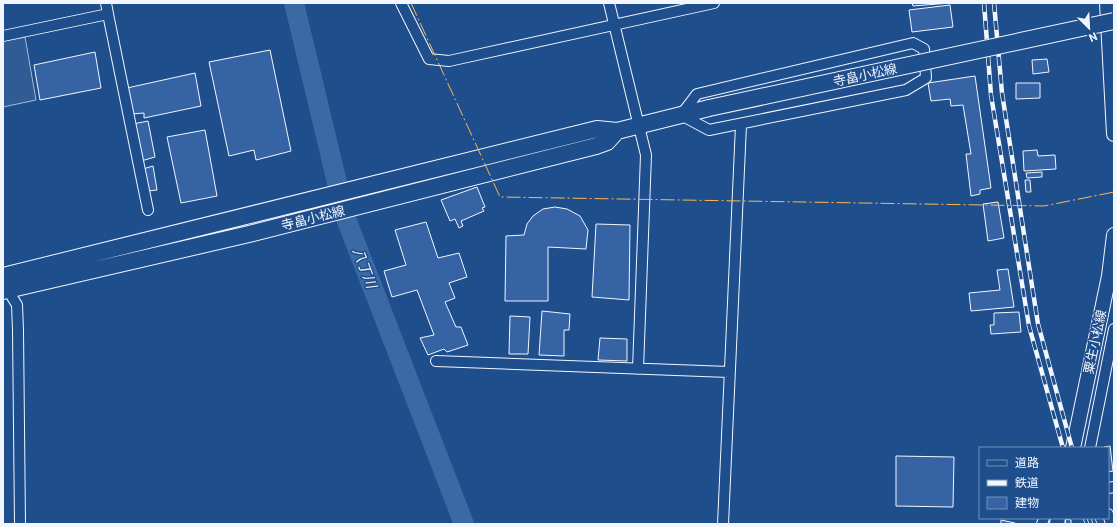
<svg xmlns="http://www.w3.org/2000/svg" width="1117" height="527" font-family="Roboto,'Noto Sans JP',sans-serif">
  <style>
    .parking { fill: #305b95; stroke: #a8bbd7 }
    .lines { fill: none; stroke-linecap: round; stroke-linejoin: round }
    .river { stroke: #3b69a3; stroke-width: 20 }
    .building { fill: #3563a3; stroke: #f2f6ff }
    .minor-casing { stroke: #f2f6ff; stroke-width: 12 }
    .secondary-casing { stroke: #f2f6ff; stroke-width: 16 }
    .primary-casing { stroke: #f2f6ff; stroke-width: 18 }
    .minor { stroke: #1f4e8c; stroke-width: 10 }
    .secondary { stroke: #1f4e8c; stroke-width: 14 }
    .primary { stroke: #1f4e8c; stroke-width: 16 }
    .rail-casing { stroke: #f2f6ff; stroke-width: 4.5 }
    .rail { stroke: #1f4e8c; stroke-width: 3; stroke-dasharray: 9; stroke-linecap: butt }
    .primary-bridge-casing { stroke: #f2f6ff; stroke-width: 18; stroke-linecap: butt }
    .primary-bridge { stroke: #1f4e8c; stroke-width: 16 }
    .power { stroke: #ffb74d; stroke-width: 1; stroke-dasharray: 14 3 2 3; stroke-linecap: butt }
    .labels { text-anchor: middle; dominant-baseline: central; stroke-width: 3; stroke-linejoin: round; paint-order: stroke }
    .street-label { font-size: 13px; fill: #f2f6ff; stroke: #1f4e8c }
    .water-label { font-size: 14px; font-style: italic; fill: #f2f6ff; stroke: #1f4e8c }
  </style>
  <rect width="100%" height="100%" fill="#1f4e8c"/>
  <path class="parking" d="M25 37 36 100 3 107V41Z"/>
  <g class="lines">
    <path class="river" d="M294 3 345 216 464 524"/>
  </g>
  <path class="building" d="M912 3H950L913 6Z
    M950 5 953 27 912 32 909 10Z
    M270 50 291 151 256 160 254 150 229 156 209 62Z
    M95 52 101 88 40 100 34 65Z
    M1047 59 1049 72 1033 74 1032 60Z
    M195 73 201 106 144 118V113L132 114 127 88Z
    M975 76 991 188 980 190V194L971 196 966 154H971L963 105 951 106 950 99 931 101 928 83Z
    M1016 83H1040V98L1016 99Z
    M148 121 155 157 141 161 133 124Z
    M205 130 217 196 181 203 167 137Z
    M1037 150 1038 156 1055 155 1056 169 1024 171 1023 151Z
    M153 166 157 190 148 191 143 169Z
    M1042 172V177L1027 178 1026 173Z
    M1025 180H1030L1031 192H1026Z
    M477 187 485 207 482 208 484 211 461 221 463 226 459 228 455 219 450 221 441 200Z
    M998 202 1004 238 988 241 983 204Z
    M555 207 567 209 580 216 588 230 586 249 548 247V301H505L506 236 524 235 527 224 533 216 543 209Z
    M426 222 438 258 459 253 467 277 449 283 455 298 445 302 456 327H461L468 345 447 352 444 349 428 355 420 338 434 335 417 290 392 297 384 271 406 265 395 230Z
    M596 224 630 225 629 300 592 297Z
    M1008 269 1014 307 971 311 969 293 1000 290 997 270Z
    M542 311 570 314 569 330H564V356L539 355Z
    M1019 312 1021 332 991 334 990 325H994V313Z
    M510 316 530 317 528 354H509Z
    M600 338 627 339V361L598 360Z
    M1110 446 1113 471 1108 472V448L1104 447Z
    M896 456 954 457 953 507 896 506Z
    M1066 519 1071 520V524H1065Z
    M1001 520 1015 523V524H1001Z"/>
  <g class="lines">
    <g class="minor-casing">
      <path id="minor" d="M106 3 108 14
        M401 3 429 59 449 61 714 3
        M609 3 646 155 638 369
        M3 36 108 14 148 210
        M913 43 924 49 926 78 906 90 709 130 681 115 697 94Z
        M6 287 17 305 18 330 20 524
        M436 361 729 372
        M1090 448 1114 329
        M1108 488 1114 487
        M1108 514 1111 524
        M723 524 741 125
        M1042 524 1044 518"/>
    </g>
    <g class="secondary-casing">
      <path id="secondary" d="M1107 3 1114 134
        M1073 448 1109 276 1114 235
        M1057 524 1058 518"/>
    </g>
    <g class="primary-casing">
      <path id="primary" d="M3 276 597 129 617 131 709 108
        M3 291 249 234 596 146 607 142 617 131"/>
    </g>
    <use href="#minor" class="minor"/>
    <use href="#secondary" class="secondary"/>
    <use href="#primary" class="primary"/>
    <g class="rail-casing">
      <path id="rail" d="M984 3 991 95 1029 326 1063 448
        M994 3 1002 93 1038 324 1072 448
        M1085 518 1087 524
        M1093 518 1095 524"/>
    </g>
    <use href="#rail" class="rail"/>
    <g class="primary-bridge-casing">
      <path id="primary-bridge" d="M709 108 1114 21"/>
    </g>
    <use href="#primary-bridge" class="primary-bridge"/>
    <path class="power" d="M411 3 500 197 1044 206 1114 192"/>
  </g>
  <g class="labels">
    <g class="street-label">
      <text transform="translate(865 75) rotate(-12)">寺畠小松線</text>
      <text transform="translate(313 218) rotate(-14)">寺畠小松線</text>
      <text transform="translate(1095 342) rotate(-78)">粟生小松線</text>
    </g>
    <g class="water-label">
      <text transform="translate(365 268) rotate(69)">八丁川</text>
    </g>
  </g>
  <rect width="1117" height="527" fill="none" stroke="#f2f6ff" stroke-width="8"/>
  <rect x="979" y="447" width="130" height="72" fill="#1f4e8c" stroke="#7391ba"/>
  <rect x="987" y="460" width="20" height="6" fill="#1f4e8c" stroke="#7391ba"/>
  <text x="1015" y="467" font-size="12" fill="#f2f6ff">道路</text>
  <rect x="987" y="480" width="20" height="6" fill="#f2f6ff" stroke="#7391ba"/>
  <text x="1015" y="487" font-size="12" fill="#f2f6ff">鉄道</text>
  <rect x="987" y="497" width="20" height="12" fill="#3563a3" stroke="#7391ba"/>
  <text x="1015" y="507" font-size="12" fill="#f2f6ff">建物</text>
  <g transform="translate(1089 28) rotate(156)" stroke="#1f4e8c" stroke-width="3" paint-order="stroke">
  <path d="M0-3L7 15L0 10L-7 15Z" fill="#f2f6ff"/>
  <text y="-6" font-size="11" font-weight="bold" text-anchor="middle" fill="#f2f6ff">N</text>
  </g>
</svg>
